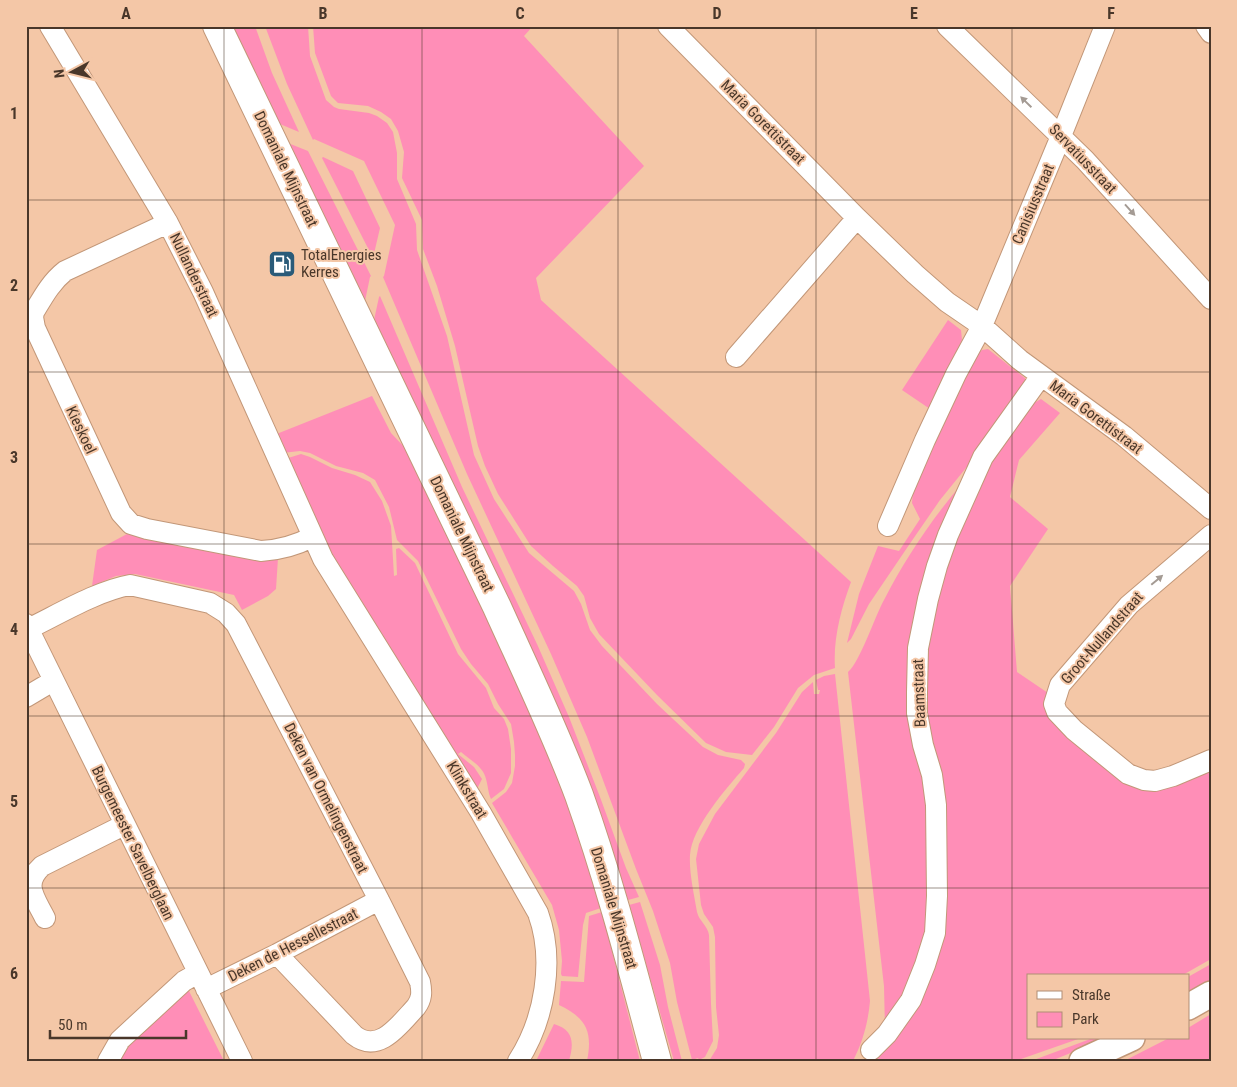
<svg xmlns="http://www.w3.org/2000/svg" width="1237" height="1087" font-family="'Roboto Condensed',sans-serif">
  <style>
    .green { fill: #ff8eb7 }
    .lines { fill: none; stroke-linecap: round; stroke-linejoin: round }
    .minor-casing { stroke: #c29778; stroke-width: 22 }
    .tertiary-casing { stroke: #c29778; stroke-width: 28 }
    .secondary-casing { stroke: #c29778; stroke-width: 30 }
    .minor { stroke: #fff; stroke-width: 20 }
    .tertiary { stroke: #fff; stroke-width: 25 }
    .secondary { stroke: #fff; stroke-width: 28 }
    .oneway { fill: #a49b94 }
    .grid { fill: none; stroke: #49372a; stroke-width: 1; stroke-opacity: 0.55 }
    .labels { text-anchor: middle; dominant-baseline: central; stroke-width: 4; stroke-linejoin: round; paint-order: stroke }
    .street-label { font-size: 15px; fill: #49372a; stroke: #f4c7a7 }
    .poi-label { font-size: 15px; fill: #49372a; stroke: #f4c7a7; text-anchor: start }
    .neatline { fill: none; stroke: #49372a; stroke-width: 2 }
    .grid-label { font-size: 16px; text-anchor: middle; font-weight: bold; fill: #49372a }
  </style>
  <rect width="100%" height="100%" fill="#f4c7a7"/>
  <path class="green" d="M230 26H255L272 73 299 132 280 124Z
    M265 26H308L310 56 326 100 334 107 339 109 369 113 377 116 387 123 393 132 397 153V179L416 224 417 250 447 336 474 455 494 499 529 553 574 591 581 604 590 630 602 646 657 704 703 747 718 755 741 760 745 764 744 768C726 789 692 827 690 855 689 873 694 894 697 912 699 921 708 926 709 935L711 1004 713 1041 705 1057 699 1060 698 1058 692 1060 677 1002 670 963 653 911 636 869 587 737 551 654 467 474 383 277 384 276 395 225 364 161 314 139 313 140 287 84Z
    M313 26H533L524 36 644 166 536 278 541 300 851 582C841 609 833 639 835 668L814 675 798 688 774 727 752 755 726 752 706 743 657 695 599 634 590 618 584 596 577 586 553 566 531 546 498 494 485 466 478 446 455 346 437 286 423 249 422 220 402 178 404 152 398 131 391 119 381 112 368 106 338 103 331 96 315 53Z
    M288 143 308 151 371 276 370 277 365 301 363 302Z
    M323 157 353 171 380 228 373 258 322 158Z
    M380 296 462 487 537 644 569 717 600 797 626 868 639 897 628 900 611 849 374 320 379 297Z
    M948 320 961 330 962 340 930 409 902 390Z
    M988 349 1026 379 1024 381 1025 383 974 458 940 500 911 542 869 604 851 639 847 643 859 594 878 546 899 551 920 519 912 503 913 490 975 356 982 350Z
    M372 396 391 433 408 451 453 543 535 722 569 804 601 908 586 913 583 925 578 977 562 976 561 974 562 961 559 930 552 905 492 803 506 792 512 783 515 766V755L514 742 511 724 498 704 488 684 471 664 461 649 418 561 397 540 389 507 375 480 363 473 336 466 310 453 300 451 282 453 274 435Z
    M1041 399 1060 413 1019 460 1010 497 1048 529 1010 586 1017 672 1048 693 1121 779 1211 769V959L1181 976H1028V1038H1081L1015 1061H874L934 953 921 675 945 564 989 463 1032 401 1034 403Z
    M301 454 310 457 332 468 355 475 370 482 382 501 391 526 394 576 397 575 396 549 399 548 415 563 458 654 486 688 494 708 504 719 508 729 511 749V773L504 789 491 799C488 792 488 786 486 779 483 766 470 760 461 752L458 754 474 767 482 779 478 787 474 789 332 560 285 459Z
    M965 480 924 594 928 780 933 898 924 958 885 1029 884 986 848 672C860 662 875 616 884 600 906 557 934 516 965 480Z
    M127 534 259 558H278L276 589 268 596 242 610 234 595 135 574 116 576 92 586 97 550Z
    M835 674 870 1001C868 1023 863 1041 853 1061H709L717 1048 719 1035 716 1007 715 937 713 927 704 914 701 905 696 859 699 844 715 814 776 733 802 692 813 682 814 694H819L820 690H818L816 680 824 676Z
    M640 902 660 965 668 1007 682 1061H674L629 905Z
    M602 912 640 1061H587C593 1031 586 1018 559 1005L561 981 584 982 589 916Z
    M1211 964V981L1188 995V977Z
    M187 987 224 1061H115L124 1044Z
    M1211 1014V1061H1124L1169 1038H1188V1028Z
    M554 1024C574 1030 574 1043 569 1061H536Z
    M1093 1038H1107L1051 1061H1031Z"/>
  <g class="lines">
    <g class="minor-casing">
      <path id="minor" d="M50 26 168 223 203 292 323 559 481 813 538 913C555 960 545 1019 518 1061
        M668 26 857 218 915 274 947 302 982 326 1020 360 1124 436 1211 509
        M947 26 1085 160 1211 299
        M1206 26 1211 33
        M168 223 65 271C51 282 43 297 34 312L33 317 35 328 121 513 131 524 147 529 261 551C280 550 295 546 312 537
        M736 357 857 218
        M888 526 925 440 956 374 982 326 1061 136 1105 26
        M1211 535 1129 605 1060 685 1054 704 1057 712 1074 730 1128 774 1144 780 1155 781 1173 776 1211 760
        M26 624 242 1061
        M28 629C59 614 97 591 130 585L210 603 226 613 236 624 379 900 420 982C422 992 422 999 416 1007 400 1024 379 1055 354 1035L277 954
        M26 697 53 681
        M45 918C35 898 22 884 42 866L124 825
        M206 989 277 954 379 900
        M871 1050 887 1034 911 1000 925 965 935 933 937 896 936 805 932 775 923 745 917 713V692L918 648 928 599 937 566 948 535 983 457 1041 376
        M108 1061 120 1040 184 981 198 973"/>
    </g>
    <g class="tertiary-casing">
      <path id="tertiary" d="M1188 1007 1211 994
        M1082 1061 1132 1038"/>
    </g>
    <g class="secondary-casing">
      <path id="secondary" d="M217 26 497 607C525 669 555 731 579 795 610 882 633 972 657 1061"/>
    </g>
    <use href="#minor" class="minor"/>
    <use href="#tertiary" class="tertiary"/>
    <use href="#secondary" class="secondary"/>
  </g>
  <defs><path id="oneway-solid" d="M-6-.8H1V-3.2L6.5 0L1 3.2V.8H-6Z" transform="scale(1.25)"/></defs>
  <g class="oneway">
    <use href="#oneway-solid" transform="translate(1026 102) rotate(-136)"/>
    <use href="#oneway-solid" transform="translate(1130 210) rotate(48)"/>
    <use href="#oneway-solid" transform="translate(1157 580) rotate(-40)"/>
  </g>
  <path class="grid" d="M224 26V1061M422 26V1061M618 26V1061M816 26V1061M1012 26V1061M26 200H1211M26 372H1211M26 544H1211M26 716H1211M26 888H1211"/>
  <defs>
    <g id="fuel-square" transform="scale(1.4375)"><rect x="-9" y="-9" width="18" height="18" rx="4" fill="#2a5b79" stroke="#f4c7a7"/><path d="M-5.5-6h7V0h2V4h1.3V-2.5L3-4.5l.8-.8L6-3V5H2.5V1h-1V6h-7ZM-4.2-4.7v3.2H.2V-4.7Z" fill="#fff"/></g>
  </defs>
  <g fill-rule="evenodd">
    <use href="#fuel-square" x="282" y="264"/>
  </g>
  <g class="labels">
    <g class="street-label">
      <text transform="translate(763 122) rotate(45)">Maria Gorettistraat</text>
      <text transform="translate(1083 159) rotate(46)">Servatiusstraat</text>
      <text transform="translate(286 169) rotate(64)">Domaniale Mijnstraat</text>
      <text transform="translate(1033 204) rotate(-67)">Canisiusstraat</text>
      <text transform="translate(194 275) rotate(64)">Nullanderstraat</text>
      <text transform="translate(1096 417) rotate(37)">Maria Gorettistraat</text>
      <text transform="translate(81 430) rotate(65)">Kieskoel</text>
      <text transform="translate(462 534) rotate(64)">Domaniale Mijnstraat</text>
      <text transform="translate(1102 638) rotate(-49)">Groot-Nullandstraat</text>
      <text transform="translate(919 693) rotate(-92)">Baamstraat</text>
      <text transform="translate(467 790) rotate(59)">Klinkstraat</text>
      <text transform="translate(326 798) rotate(63)">Deken van Ormelingenstraat</text>
      <text transform="translate(133 843) rotate(64)">Burgemeester Savelberglaan</text>
      <text transform="translate(614 908) rotate(73)">Domaniale Mijnstraat</text>
      <text transform="translate(293 945) rotate(-27)">Deken de Hessellestraat</text>
    </g>
    <g class="poi-label">
      <text x="301" y="255">TotalEnergies<tspan x="301" dy="17">Kerres</tspan></text>
    </g>
  </g>
  <rect width="1237" height="1087" fill="none" stroke="#f4c7a7" stroke-width="55"/>
  <rect x="1027" y="974" width="162" height="65" fill="#f4c7a7" stroke="#b08d75"/>
  <rect x="1037" y="991" width="25" height="8" fill="#ffffff" stroke="#b08d75"/>
  <text x="1072" y="1000" font-size="15" fill="#49372a">Straße</text>
  <rect x="1037" y="1012" width="25" height="15" fill="#ff8eb7" stroke="#b08d75"/>
  <text x="1072" y="1024" font-size="15" fill="#49372a">Park</text>
  <g transform="translate(72 72) rotate(263)" stroke="#f4c7a7" stroke-width="4" paint-order="stroke">
  <path d="M0-4L9 19L0 12L-9 19Z" fill="#49372a"/>
  <text y="-8" font-size="14" font-weight="bold" text-anchor="middle" fill="#49372a">N</text>
  </g>
  <path d="M50 1030v8h136v-8" fill="none" stroke="#49372a" stroke-width="2.5"/>
  <text x="58" y="1030" font-size="15" fill="#49372a" stroke="#f4c7a7" stroke-width="4" paint-order="stroke">50 m</text>
  <rect x="28" y="28" width="1182" height="1032" class="neatline"/>
  <g class="grid-label">
    <text x="126" y="19">A</text>
    <text x="323" y="19">B</text>
    <text x="520" y="19">C</text>
    <text x="717" y="19">D</text>
    <text x="914" y="19">E</text>
    <text x="1111" y="19">F</text>
    <text x="14" y="119">1</text>
    <text x="14" y="291">2</text>
    <text x="14" y="463">3</text>
    <text x="14" y="635">4</text>
    <text x="14" y="807">5</text>
    <text x="14" y="979">6</text>
  </g>
</svg>
